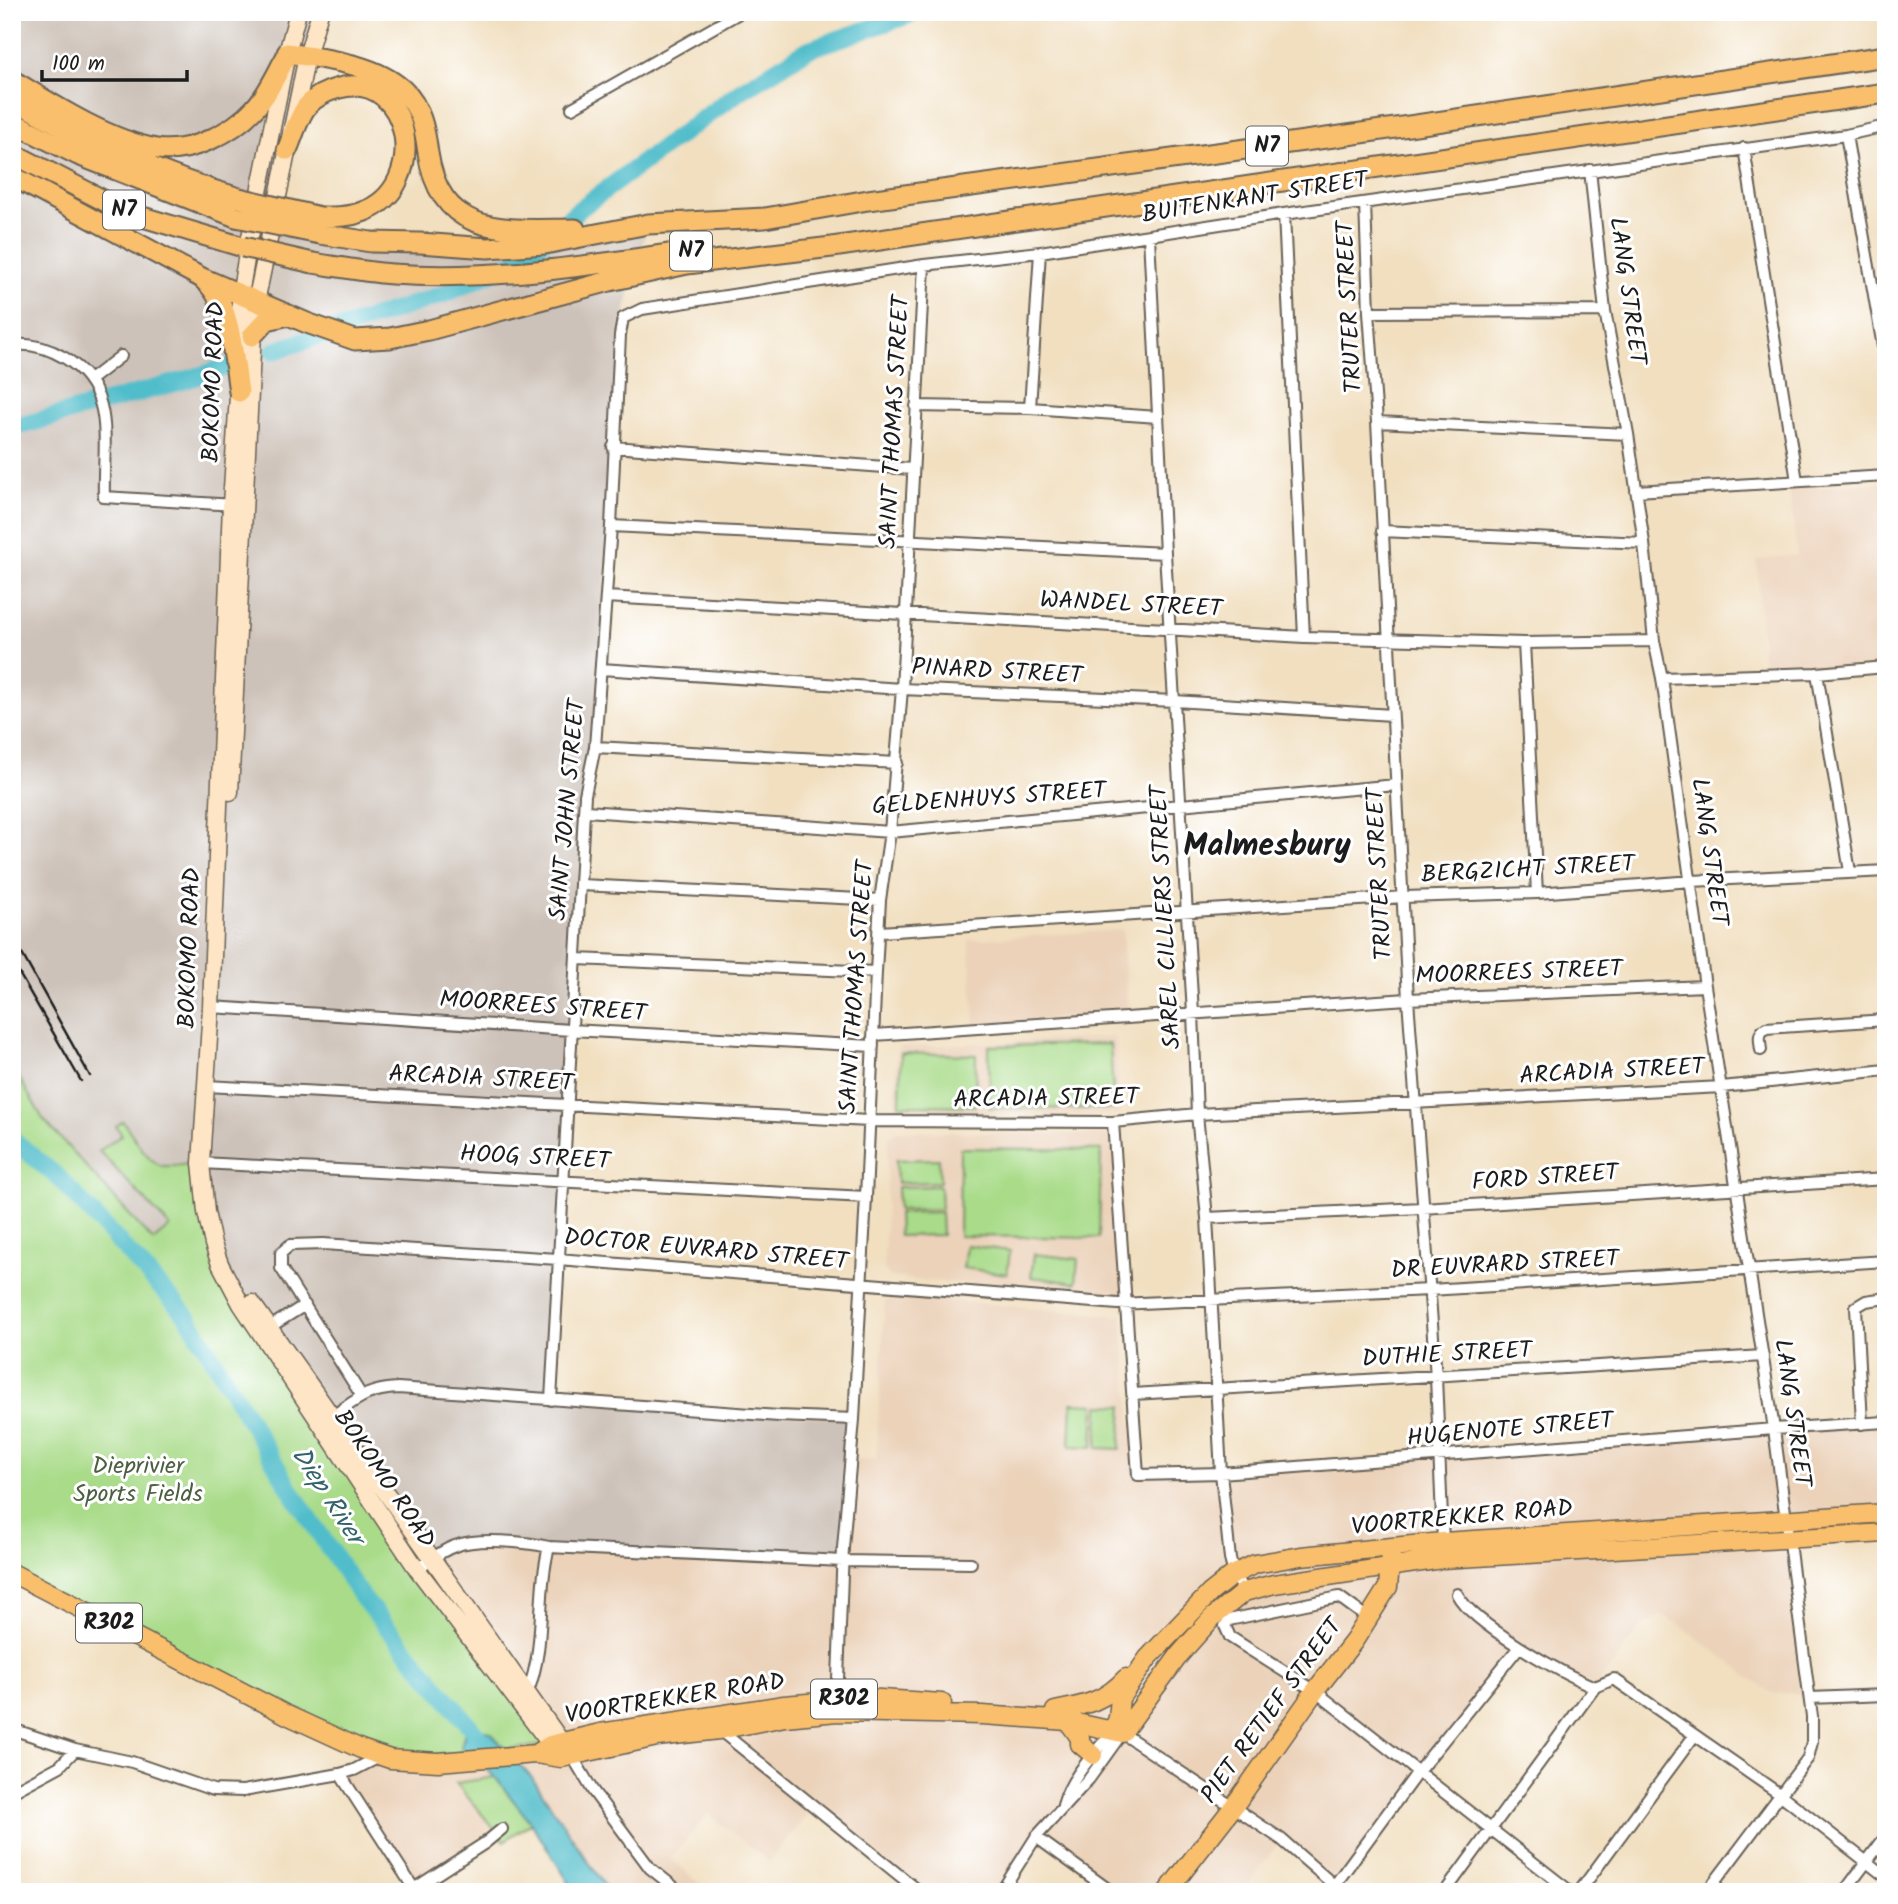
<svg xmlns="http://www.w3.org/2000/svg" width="1898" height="1904" font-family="Kalam,sans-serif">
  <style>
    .built { fill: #ebd2b9 }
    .industrial { fill: #cdc2b9 }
    .green { fill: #a9db89; stroke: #627c52; stroke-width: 2 }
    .water { fill: #51bdcb; stroke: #366c74; stroke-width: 2 }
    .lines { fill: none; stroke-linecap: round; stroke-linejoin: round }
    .river { stroke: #51bdcb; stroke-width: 18 }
    .street-casing { stroke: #676055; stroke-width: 14 }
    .secondary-casing { stroke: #676055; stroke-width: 19 }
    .primary-casing { stroke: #676055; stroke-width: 21 }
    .highway-casing { stroke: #676055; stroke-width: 23 }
    .street { stroke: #fff; stroke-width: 10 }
    .secondary { stroke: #fde5c5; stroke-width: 16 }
    .primary { stroke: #f9bf6d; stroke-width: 18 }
    .highway { stroke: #f9bf6d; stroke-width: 19 }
    .rail { stroke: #1c1c1c; stroke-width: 2.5 }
    .highway-bridge-casing { stroke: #676055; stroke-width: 23; stroke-linecap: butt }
    .highway-bridge { stroke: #f9bf6d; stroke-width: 19 }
    .labels { text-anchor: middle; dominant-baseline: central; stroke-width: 6; stroke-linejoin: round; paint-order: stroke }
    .shield { fill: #fff; stroke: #606060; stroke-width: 2 }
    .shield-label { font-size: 23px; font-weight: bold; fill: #1c1c1c }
    .street-label { font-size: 24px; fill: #1c1c1c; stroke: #fff }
    .park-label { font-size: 24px; fill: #4d5f42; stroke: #fff }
    .water-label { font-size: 26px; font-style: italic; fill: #34646b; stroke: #fff }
    .district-label { font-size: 32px; font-weight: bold; fill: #1c1c1c; stroke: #fff }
  </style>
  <rect width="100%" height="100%" fill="#fff"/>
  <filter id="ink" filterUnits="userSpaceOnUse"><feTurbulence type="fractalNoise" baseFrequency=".0143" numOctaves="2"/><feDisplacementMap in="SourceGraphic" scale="14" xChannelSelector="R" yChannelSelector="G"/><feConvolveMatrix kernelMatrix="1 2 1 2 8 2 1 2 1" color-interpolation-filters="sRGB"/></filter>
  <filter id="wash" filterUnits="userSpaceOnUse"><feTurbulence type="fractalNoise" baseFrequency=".00686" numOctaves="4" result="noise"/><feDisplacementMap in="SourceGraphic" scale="28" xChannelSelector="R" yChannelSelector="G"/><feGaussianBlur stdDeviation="1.57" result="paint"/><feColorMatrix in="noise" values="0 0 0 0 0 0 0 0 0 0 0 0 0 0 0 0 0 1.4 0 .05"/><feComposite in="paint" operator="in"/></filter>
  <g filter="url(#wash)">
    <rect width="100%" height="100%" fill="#f1dfc0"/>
    <path class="built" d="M1886 482V664L1763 672 1757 560 1797 555 1789 490Z
      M1122 930 1128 1014 975 1024 969 940Z
      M1116 1037 1121 1115 898 1116 894 1111 897 1051 901 1047Z
      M896 1131 1107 1135 1117 1149 1127 1291 1120 1298 891 1277 884 1269 888 1138Z
      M897 1296 1122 1316 1136 1472 1129 1478 1138 1475 1886 1422V1533L1789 1540 1810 1698 1790 1693 1775 1694 1770 1692 1680 1625 1662 1615 1642 1625 1595 1687 1519 1647 1334 1886 1281 1839 1243 1892H1112L1036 1838 1001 1892H920L815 1805 769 1862 708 1814 671 1859 710 1892H609L582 1851 540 1817 506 1842 502 1829 414 1888 340 1774 373 1761 417 1569 447 1550 850 1459H876L885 1301Z"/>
    <path class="industrial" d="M12 12H320L272 221 488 248 648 224 621 325 595 747 585 795 551 1399 854 1419 843 1561 468 1543 417 1569 250 1319 185 1163 160 1166 122 1135 100 1152 170 1228 154 1242 43 1119 12 1066Z"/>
    <path class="green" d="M1110 1044 1114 1109 990 1108 989 1046Z
      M901 1053 976 1055 975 1106 900 1105Z
      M12 1066 43 1119 153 1241 170 1227 99 1151 122 1135 116 1126 123 1121C131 1132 149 1165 163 1166 175 1167 189 1163 201 1163L206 1212 241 1304 550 1745 390 1759 12 1573Z
      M960 1148 1101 1150 1099 1238 959 1236Z
      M939 1159 940 1182 897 1183 896 1160Z
      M940 1186 941 1209 898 1210 897 1187Z
      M941 1212 942 1235 899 1236 898 1213Z
      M966 1245 1010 1251 1007 1274 963 1268Z
      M1034 1254 1078 1259 1076 1283 1031 1277Z
      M1072 1403 1095 1404 1093 1447 1070 1446Z
      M1099 1405 1123 1406 1120 1449 1097 1448Z
      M495 1777 531 1823 504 1841 456 1783Z"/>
    <path class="water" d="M467 1723 491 1733 532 1778 609 1892H575L531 1823 495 1777 461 1748Z"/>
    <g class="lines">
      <path class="river" d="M274 351 447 293 524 258 577 211 623 177 739 92 809 49 918 12
        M12 428 182 381 226 367
        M12 1139 60 1179 188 1317 293 1494 361 1596 482 1741"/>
    </g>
  </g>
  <g filter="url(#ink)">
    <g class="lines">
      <g class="street-casing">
        <path id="street" d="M572 108 741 12
          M1846 135 1886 364
          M1744 148 1797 481
          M1590 170 1605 311 1628 434 1644 543 1654 641 1662 678 1705 986 1774 1429 1812 1717V1742L1808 1758 1707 1892
          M1365 203 1369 312 1377 422 1408 999 1436 1377 1443 1542
          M1284 214 1304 637
          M1149 236 1165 553 1193 1013 1197 1114 1207 1218 1221 1473 1230 1559 1234 1574 1244 1592
          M1369 312 1605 311
          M12 345C31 343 48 348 65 358 118 390 102 445 104 497L235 505
          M90 380 121 356
          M916 406 1030 408 1158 417
          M1030 408 1040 252
          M1377 422 1628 434
          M613 447 912 469
          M1636 491 1886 476
          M611 526 1165 553
          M1382 531 1644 543
          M606 597 1304 637 1524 643 1654 641
          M1524 643 1537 893
          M601 669 902 689 1175 701 1392 715
          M1817 673 1850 872
          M1662 678 1817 673 1886 667
          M595 747 897 763
          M586 811 890 832 1396 785
          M581 885 880 900
          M880 932 1404 897 1537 893 1692 881 1886 871
          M577 959 876 972
          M211 1007 571 1030 873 1046
          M874 1035 1408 999 1705 986
          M1761 1050C1760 1041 1757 1033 1766 1028L1886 1020
          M206 1086 869 1121 1113 1122 1197 1114 1722 1087 1886 1070
          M1113 1122 1138 1475 1221 1473 1774 1429 1886 1422
          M201 1163 866 1197
          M1207 1218 1422 1208 1886 1179
          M265 1330 305 1305
          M1133 1394 1763 1356
          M361 1395 281 1268V1253L290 1245 323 1244 558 1259 1118 1304 1430 1290 1886 1261
          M551 1400 585 795 595 747 611 526 620 335 623 318 642 309 924 265 1040 252 1284 214 1846 135 1886 126
          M328 1419C356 1401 363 1390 398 1388L779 1416 854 1419
          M1862 1424 1856 1307 1866 1301 1886 1298
          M417 1569C429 1561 442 1550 455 1546 478 1537 526 1542 549 1547L843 1561 971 1563
          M1457 1594C1472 1624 1563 1674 1595 1687
          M1369 1619 1339 1597 1229 1620 1225 1626 1230 1637 1315 1691 1571 1892
          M1595 1687 1614 1679 1781 1795 1886 1877
          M527 1694C547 1644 536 1597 549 1547
          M1810 1698 1886 1695
          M837 1705 843 1548 854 1419 866 1197 876 972 880 900 890 832 902 689 924 265
          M717 1728 920 1892
          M12 1729 75 1750 132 1762 213 1790 243 1791 340 1774 354 1770 381 1756
          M572 1756 593 1791 650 1868 680 1892
          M340 1774 416 1892
          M12 1792 60 1766 75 1750
          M1063 1805C1071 1776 1095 1753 1113 1731
          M1036 1837 1112 1892
          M1334 1886 1417 1773 1519 1647
          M409 1892 485 1843 502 1829
          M1001 1892 1036 1837 1089 1779 1122 1733 1281 1839 1342 1892
          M1445 1892 1595 1687
          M1579 1892 1694 1736
          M1844 1892 1886 1836"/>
      </g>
      <g class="secondary-casing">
        <path id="secondary" d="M240 354V295L249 242 287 53 298 12
          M239 380 231 504 211 1007 201 1163 206 1212 213 1244 220 1264 241 1304 417 1569 557 1753
          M230 792 254 312 307 56 320 12
          M252 1303 568 1751"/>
      </g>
      <g class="primary-casing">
        <path id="primary" d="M12 1573 287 1715 361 1749 390 1759 438 1762 536 1754 561 1758 657 1737 719 1730 785 1717 837 1712 982 1715 1068 1721 1122 1733 1180 1654 1212 1618 1244 1592 1274 1584 1442 1559 1886 1533
          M1055 1711C1085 1705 1104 1702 1126 1678
          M1068 1721 1080 1738V1744L1093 1755
          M1113 1731 1118 1718 1120 1698 1148 1658 1210 1593 1234 1574 1255 1564 1301 1556 1443 1542 1886 1513
          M536 1754 550 1745 600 1733 784 1705 866 1698 942 1703
          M1167 1892 1234 1806 1315 1691 1354 1641 1388 1587 1391 1555"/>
      </g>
      <g class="highway-casing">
        <path id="highway" d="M287 53C324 59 374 63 403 90 421 107 425 130 428 153 441 240 508 229 575 229
          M12 80C53 105 109 141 157 149 190 154 232 133 254 109 267 96 276 75 285 59
          M12 99C85 140 159 175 239 198
          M12 122 78 155 236 217
          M287 150C293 137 298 117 307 106 315 97 327 91 339 88 411 69 432 188 362 212 349 217 334 217 320 217
          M12 153 126 212 243 247
          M12 176 202 278 307 323 355 340 390 338 429 330 610 281 687 264 832 247 1886 93
          M320 234 371 242 420 243 488 248 545 244 648 224 765 218 868 200 1334 137 1886 56
          M313 263C339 267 366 272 392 274 494 281 595 265 695 250
          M205 281C231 302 234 361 239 392
          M252 336 267 320 289 315"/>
      </g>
      <use href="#street" class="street"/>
      <use href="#secondary" class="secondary"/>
      <use href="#primary" class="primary"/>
      <use href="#highway" class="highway"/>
      <path class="rail" d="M12 936 90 1076
        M12 961 81 1081"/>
      <g class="highway-bridge-casing">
        <path id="highway-bridge" d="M239 198 320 217
          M236 217 320 234
          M243 247 313 263"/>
      </g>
      <use href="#highway-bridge" class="highway-bridge"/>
    </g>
  </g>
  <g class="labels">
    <g class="shield">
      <rect x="1246" y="126.5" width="42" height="39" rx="5"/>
      <rect x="103" y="190.5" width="42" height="39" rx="5"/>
      <rect x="670" y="231.5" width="42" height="39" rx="5"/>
      <rect x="76" y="1603.5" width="66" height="39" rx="5"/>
      <rect x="811" y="1679.5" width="66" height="39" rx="5"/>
    </g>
    <g class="shield-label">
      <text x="1267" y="146">N7</text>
      <text x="124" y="210">N7</text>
      <text x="691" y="251">N7</text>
      <text x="109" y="1623">R302</text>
      <text x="844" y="1699">R302</text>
    </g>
    <g class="street-label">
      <text transform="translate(1255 198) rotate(-9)">BUITENKANT STREET</text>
      <text transform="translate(1627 291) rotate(82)">LANG STREET</text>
      <text transform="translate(1350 307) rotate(-93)">TRUTER STREET</text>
      <text transform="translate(214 382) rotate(-88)">BOKOMO ROAD</text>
      <text transform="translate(895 422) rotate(-87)">SAINT THOMAS STREET</text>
      <text transform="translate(1131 605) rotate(3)">WANDEL STREET</text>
      <text transform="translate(997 672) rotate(3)">PINARD STREET</text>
      <text transform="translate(989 799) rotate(-4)">GELDENHUYS STREET</text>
      <text transform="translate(568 810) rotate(-85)">SAINT JOHN STREET</text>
      <text transform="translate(1709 852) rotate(82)">LANG STREET</text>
      <text transform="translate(1528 870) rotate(-3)">BERGZICHT STREET</text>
      <text transform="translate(1380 874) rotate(-93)">TRUTER STREET</text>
      <text transform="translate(1166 917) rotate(-93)">SAREL CILLIERS STREET</text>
      <text transform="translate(190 948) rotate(-88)">BOKOMO ROAD</text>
      <text transform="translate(1519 973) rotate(-2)">MOORREES STREET</text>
      <text transform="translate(857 987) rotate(-86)">SAINT THOMAS STREET</text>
      <text transform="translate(543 1007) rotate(4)">MOORREES STREET</text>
      <text transform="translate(1612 1072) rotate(-3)">ARCADIA STREET</text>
      <text transform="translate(481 1079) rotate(3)">ARCADIA STREET</text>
      <text transform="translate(1046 1099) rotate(-1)">ARCADIA STREET</text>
      <text transform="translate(535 1158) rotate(3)">HOOG STREET</text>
      <text transform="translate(1545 1178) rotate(-4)">FORD STREET</text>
      <text transform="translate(706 1250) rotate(5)">DOCTOR EUVRARD STREET</text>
      <text transform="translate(1505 1265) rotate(-3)">DR EUVRARD STREET</text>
      <text transform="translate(1447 1355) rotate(-3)">DUTHIE STREET</text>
      <text transform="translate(1792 1413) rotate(82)">LANG STREET</text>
      <text transform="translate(1510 1430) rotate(-5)">HUGENOTE STREET</text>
      <text transform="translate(384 1479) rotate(56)">BOKOMO ROAD</text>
      <text transform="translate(1462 1518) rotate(-5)">VOORTREKKER ROAD</text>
      <text transform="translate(675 1699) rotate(-9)">VOORTREKKER ROAD</text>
      <text transform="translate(1272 1711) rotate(-54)">PIET RETIEF STREET</text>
    </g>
    <g class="park-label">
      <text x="138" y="1466">Dieprivier<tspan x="138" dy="28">Sports Fields</tspan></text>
    </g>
    <g class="water-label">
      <text transform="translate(327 1496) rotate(57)">Diep River</text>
    </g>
    <g class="district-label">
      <text x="1267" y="846">Malmesbury</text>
    </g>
  </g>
  <rect width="1898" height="1904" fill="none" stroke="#fff" stroke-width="42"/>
  <path d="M42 70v10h145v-10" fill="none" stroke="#1c1c1c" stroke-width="3.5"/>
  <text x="52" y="70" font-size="21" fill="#1c1c1c" stroke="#ffffff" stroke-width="5" paint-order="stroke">100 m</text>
</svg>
